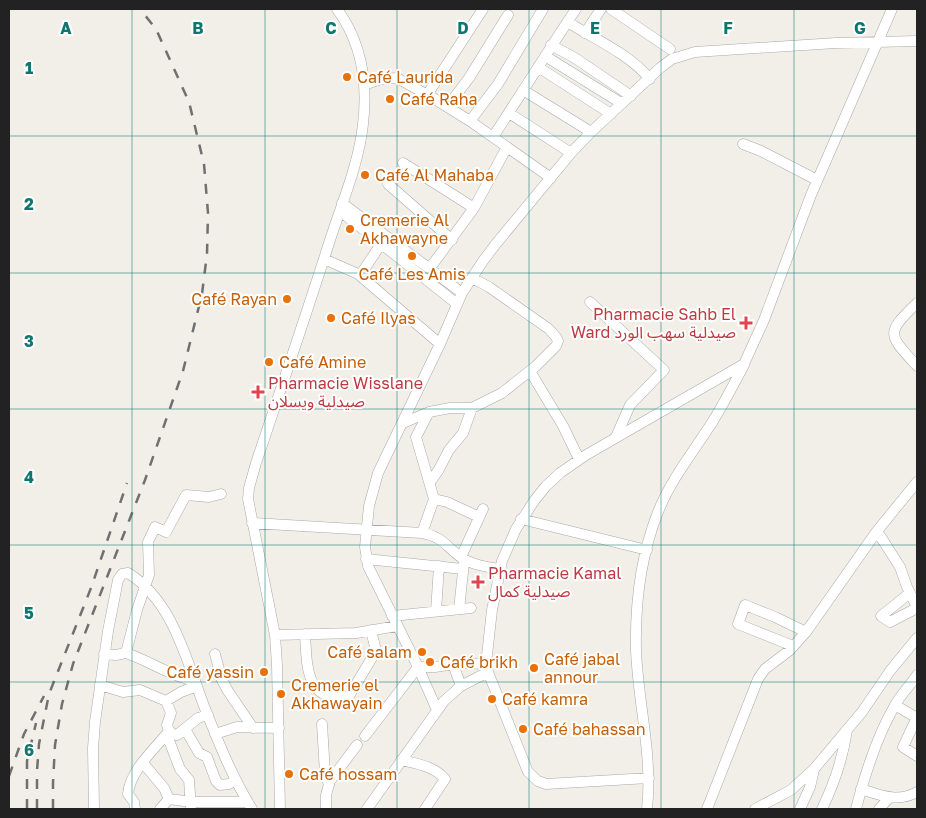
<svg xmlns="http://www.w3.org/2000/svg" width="926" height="818" font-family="'Golos Text','Noto Sans Arabic',sans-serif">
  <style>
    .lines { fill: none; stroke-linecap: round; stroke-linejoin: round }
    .minor-casing { stroke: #a9a9a9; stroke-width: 11 }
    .minor { stroke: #fff; stroke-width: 10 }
    .rail { stroke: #707070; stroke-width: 2.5; stroke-dasharray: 10 10; stroke-linecap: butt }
    .grid { fill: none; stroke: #0f766e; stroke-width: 1; stroke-opacity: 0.55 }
    .food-dot { fill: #e8710a; stroke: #fff; stroke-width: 2 }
    .health-dot { fill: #e0444e; stroke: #fff; stroke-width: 2 }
    .labels { text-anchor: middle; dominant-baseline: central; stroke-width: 4; stroke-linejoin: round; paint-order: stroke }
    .food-label { font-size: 16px; fill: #c56008; stroke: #fff; text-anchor: start }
    .health-label { font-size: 16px; fill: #be3a42; stroke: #fff; text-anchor: start }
    .grid-label { font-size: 16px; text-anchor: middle; font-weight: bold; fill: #0f766e; stroke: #fff; stroke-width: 4; stroke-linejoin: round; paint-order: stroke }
  </style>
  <rect width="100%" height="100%" fill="#f2efe9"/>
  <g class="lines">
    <g class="minor-casing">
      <path id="minor" d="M611 9 670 49
        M566 24 576 9
        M585 33 601 9
        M551 45 575 58 631 96
        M545 56 621 103
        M538 67 611 114
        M364 85 381 79 397 78 433 98 470 121 551 178
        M523 90 591 132
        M427 95 483 9
        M447 107 469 78 508 15
        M509 113 571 153
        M470 121 498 84 543 9
        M493 137 566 24H571C598 41 629 54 650 79
        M743 144 761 151 817 180
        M403 163 474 208
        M388 184 452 240
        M342 203 462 293
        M340 211 457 304
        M324 259 358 274H361L381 244
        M430 268 474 208 507 147
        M358 274 440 344
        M590 302 664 370 630 405 616 437
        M917 303C885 334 888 334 917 366
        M530 371 563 426 579 459
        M403 423 429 412 450 408H472L502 393 536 366 556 346 558 341 556 337 549 329 489 287 472 278
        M430 482 438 471 449 450 463 433 472 408
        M434 499 447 502 479 517
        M521 519 647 550
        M252 523 422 533C444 537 446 547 462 558 473 565 487 567 500 569
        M877 531 900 567 907 587 917 607
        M422 533 434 499 416 437 429 412
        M461 557 483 509
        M366 559 463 569
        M910 593 881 616 890 622 917 608
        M459 609 464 563
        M436 611 439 566
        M392 616 471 608
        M305 634C307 665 305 704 349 696L376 651 371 630
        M275 635 356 633 397 626
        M793 646 738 624 745 605 775 617 806 632
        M104 654 116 655 126 653
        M215 654 222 680 228 691 253 728
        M453 664 461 686
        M195 681C170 676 150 661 126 653L137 610 149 575 148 542 155 527 166 532 186 495 209 497 221 494
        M100 685 123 692 140 690 166 701 181 692 197 686
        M166 701 171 713 167 725C168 730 172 735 177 735L198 718 208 715
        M895 705 917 718
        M437 710 418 667 368 566 365 547 369 506 378 473 440 344 462 293 483 261 495 245 571 153 591 132 660 68 672 59 695 52 836 43 917 41
        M917 717 903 747 917 756
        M322 724 325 773 329 785
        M185 729 199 753 207 757 216 781 220 785 229 784 236 780
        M215 734 237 727 279 728
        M165 736 170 743 180 769 189 780 191 808
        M365 736 418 667H435L461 663 486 664
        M401 760C417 764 434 766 445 779L425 809
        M143 763 164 788 169 799 192 802H248
        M649 778 546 784 538 781 528 772 488 672 486 664 492 610 502 561 516 529 534 501 546 486 560 473 586 455 744 364 764 320 811 195 892 9
        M861 789C880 795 898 803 917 792
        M94 809 93 748 95 722 108 631 118 580 122 574 128 573C173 601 186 659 204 706 218 741 232 777 252 809
        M135 809 134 802 128 794C130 770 155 749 169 731
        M160 809 169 799
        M280 809 277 665 275 635 248 499 249 488 256 463C281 389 306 315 330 240 342 203 359 163 363 124 368 82 362 43 337 9
        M326 809V795L330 781 357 745
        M367 809 444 701 461 686 488 672
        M647 809C653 756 638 703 636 650 635 604 641 555 658 512 671 479 694 451 713 421 724 403 734 384 744 365
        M707 809 758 679 765 669 790 650 806 632 877 531 917 482
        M755 809 791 790 814 769 862 712 890 671 917 638
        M800 809 810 787 814 770
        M822 809C834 784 843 758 847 730
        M856 809C865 774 876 738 894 707 900 695 910 686 917 675
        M879 809 889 798"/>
    </g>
    <use href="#minor" class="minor"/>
    <path class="rail" d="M9 776 24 734 44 696
      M27 809V761L36 723
      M37 809V771L39 744 49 694 91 588 127 483
      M53 809V783L55 745 62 704 73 664 145 480 183 371 202 294 207 254 208 213 204 164 189 102 156 29 140 9"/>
  </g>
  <path class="grid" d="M132 9V809M265 9V809M397 9V809M529 9V809M661 9V809M794 9V809M9 136H917M9 273H917M9 409H917M9 545H917M9 682H917"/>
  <g class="food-dot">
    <circle cx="347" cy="77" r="5"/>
    <circle cx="390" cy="99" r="5"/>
    <circle cx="365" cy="175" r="5"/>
    <circle cx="350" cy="229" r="5"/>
    <circle cx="412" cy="256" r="5"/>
    <circle cx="287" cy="299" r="5"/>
    <circle cx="331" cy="318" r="5"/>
    <circle cx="269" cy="362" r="5"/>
    <circle cx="422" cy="652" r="5"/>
    <circle cx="430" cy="662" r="5"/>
    <circle cx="534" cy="668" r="5"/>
    <circle cx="264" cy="672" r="5"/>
    <circle cx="281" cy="694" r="5"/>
    <circle cx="492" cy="699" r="5"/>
    <circle cx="523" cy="729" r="5"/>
    <circle cx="289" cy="774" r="5"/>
  </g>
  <g class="health-dot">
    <path d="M743.5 315.5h5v5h5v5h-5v5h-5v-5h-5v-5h5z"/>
    <path d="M255.5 384.5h5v5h5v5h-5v5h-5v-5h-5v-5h5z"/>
    <path d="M475.5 574.5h5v5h5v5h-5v5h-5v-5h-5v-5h5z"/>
  </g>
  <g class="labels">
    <g class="food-label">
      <text x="357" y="77">Café Laurida</text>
      <text x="400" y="99">Café Raha</text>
      <text x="375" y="175">Café Al Mahaba</text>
      <text x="360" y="220">Cremerie Al<tspan x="360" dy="18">Akhawayne</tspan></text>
      <text x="412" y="274" text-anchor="middle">Café Les Amis</text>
      <text x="277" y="299" text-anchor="end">Café Rayan</text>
      <text x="341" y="318">Café Ilyas</text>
      <text x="279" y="362">Café Amine</text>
      <text x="412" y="652" text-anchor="end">Café salam</text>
      <text x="544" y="659">Café jabal<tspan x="544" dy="18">annour</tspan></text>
      <text x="440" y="662">Café brikh</text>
      <text x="254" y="672" text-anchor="end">Café yassin</text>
      <text x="291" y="685">Cremerie el<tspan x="291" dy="18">Akhawayain</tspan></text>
      <text x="502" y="699">Café kamra</text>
      <text x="533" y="729">Café bahassan</text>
      <text x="299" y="774">Café hossam</text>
    </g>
    <g class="health-label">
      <text x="736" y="314" text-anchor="end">Pharmacie Sahb El<tspan x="736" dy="18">Ward صيدلية سهب الورد</tspan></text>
      <text x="268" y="383">Pharmacie Wisslane<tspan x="268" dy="18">صيدلية ويسلان</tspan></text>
      <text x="488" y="573">Pharmacie Kamal<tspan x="488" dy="18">صيدلية كمال</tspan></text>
    </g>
  </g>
  <g class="grid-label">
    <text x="66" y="34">A</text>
    <text x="198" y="34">B</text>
    <text x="331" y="34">C</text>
    <text x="463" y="34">D</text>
    <text x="595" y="34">E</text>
    <text x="728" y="34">F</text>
    <text x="860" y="34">G</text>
    <text x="29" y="74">1</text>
    <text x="29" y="210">2</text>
    <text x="29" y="347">3</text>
    <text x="29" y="483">4</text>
    <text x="29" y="619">5</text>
    <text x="29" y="756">6</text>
  </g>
  <rect width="926" height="818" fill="none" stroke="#222222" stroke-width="20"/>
</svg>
